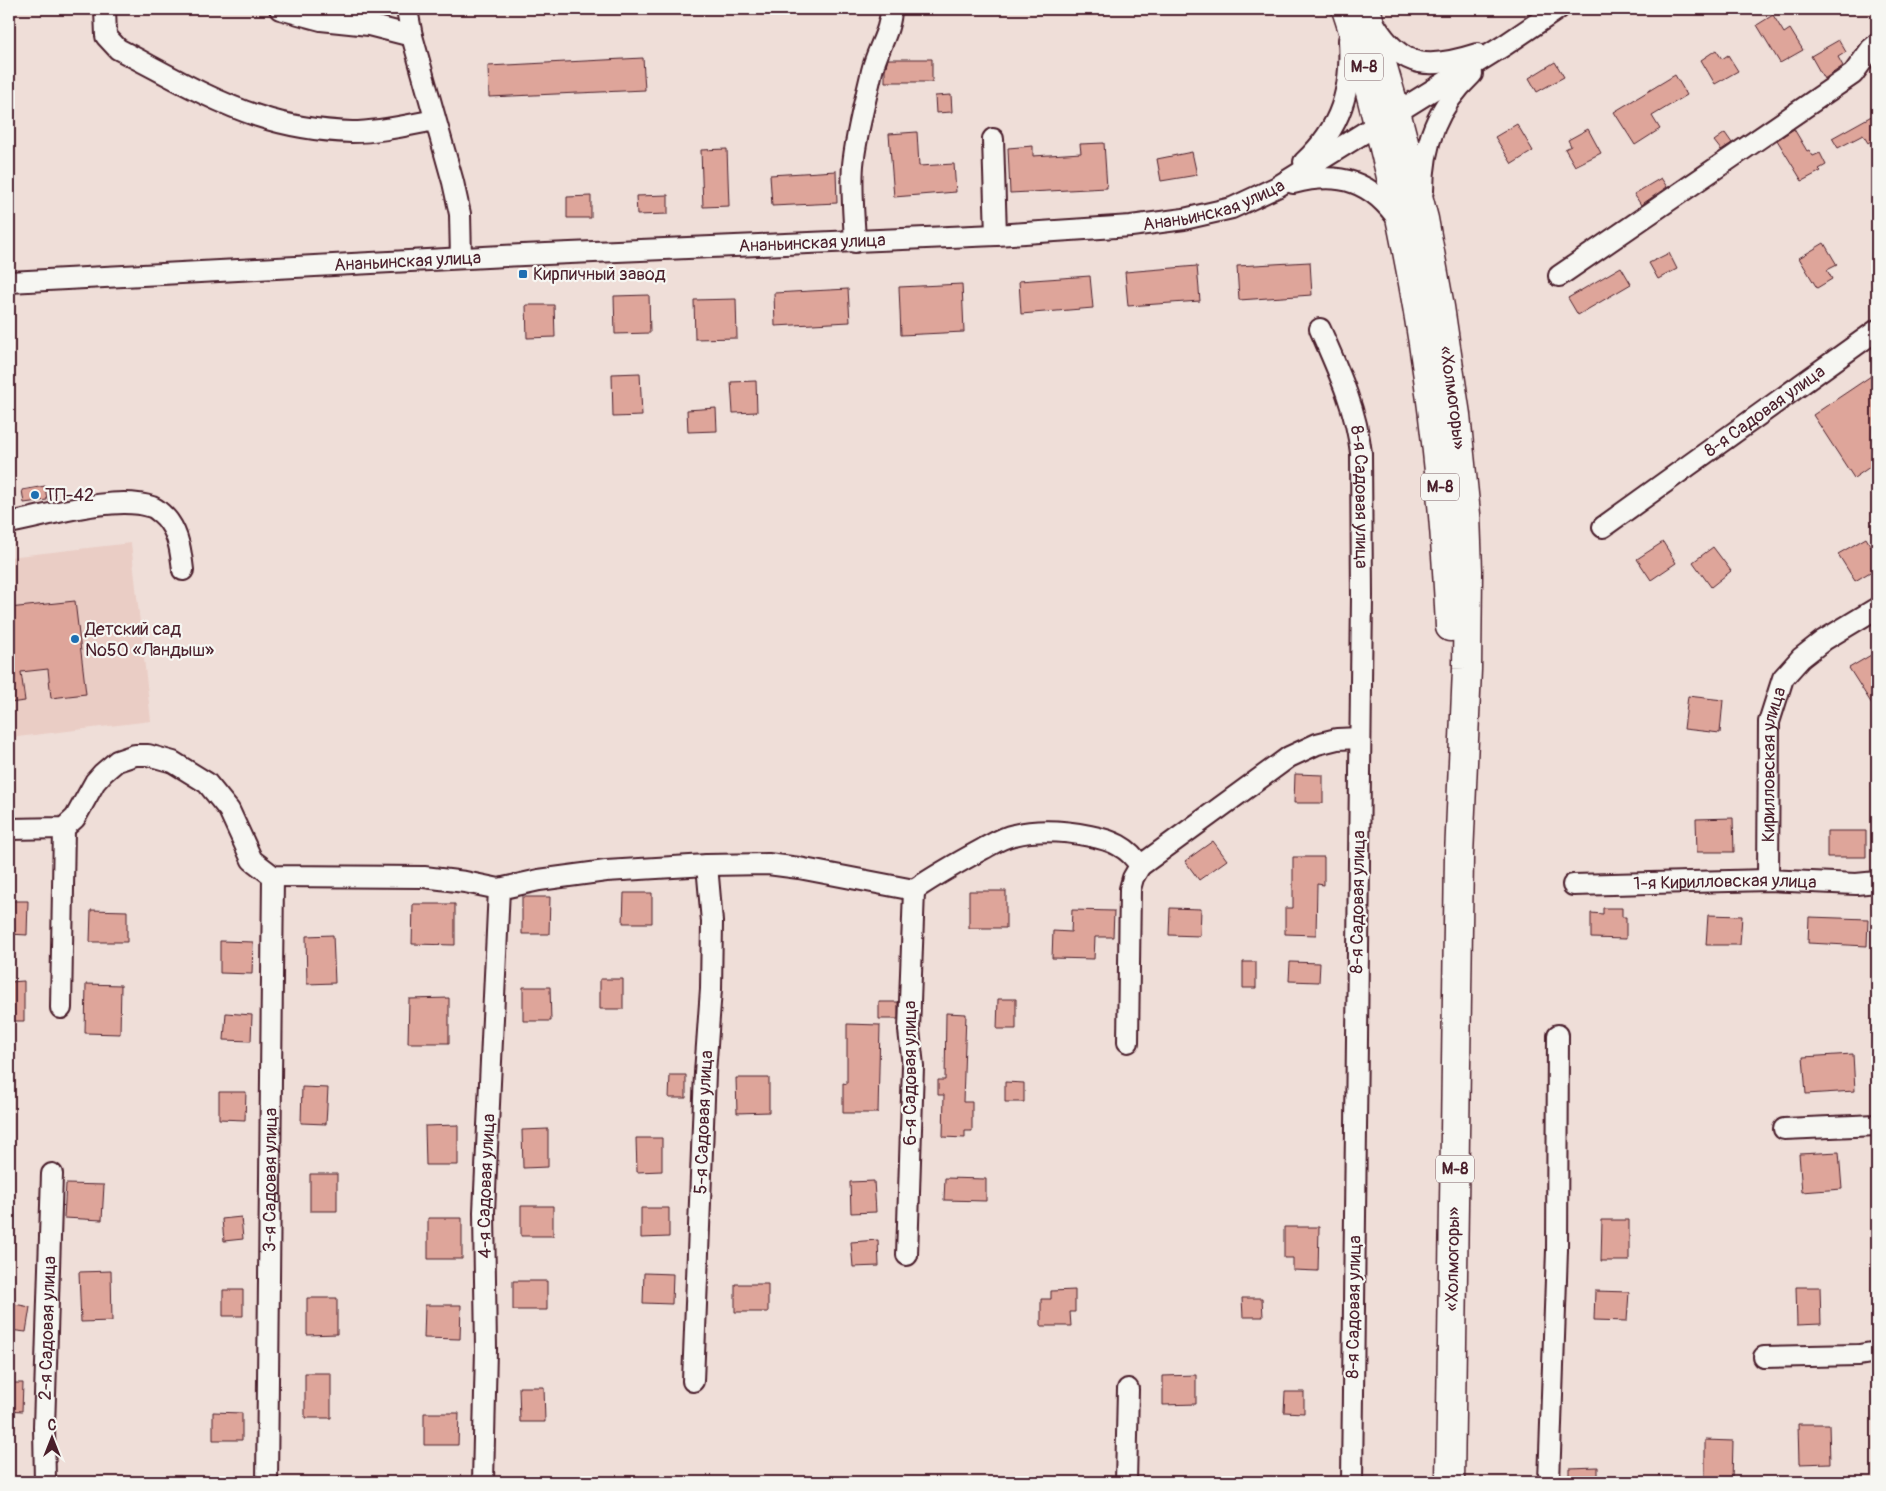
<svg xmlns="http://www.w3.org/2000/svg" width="1886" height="1491" font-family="Pangolin,sans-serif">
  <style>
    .built { fill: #eacdc5 }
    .building { fill: #dea59a; stroke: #4a1f2b }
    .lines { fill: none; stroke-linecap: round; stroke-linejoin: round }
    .minor-casing { stroke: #4a1f2b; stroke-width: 24 }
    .highway-casing { stroke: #4a1f2b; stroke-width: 31 }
    .minor { stroke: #f6f6f2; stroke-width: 20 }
    .highway { stroke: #f6f6f2; stroke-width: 28 }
    .poi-dot { fill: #1f6fb2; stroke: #f6f6f2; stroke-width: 2 }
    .labels { text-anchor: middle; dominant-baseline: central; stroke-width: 4.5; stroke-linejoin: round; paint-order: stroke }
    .shield { fill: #f6f6f2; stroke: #7e6067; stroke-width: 1 }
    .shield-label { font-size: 16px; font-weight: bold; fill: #4a1f2b }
    .street-label { font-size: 18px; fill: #4a1f2b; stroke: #f6f6f2 }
    .poi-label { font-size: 18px; fill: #4a1f2b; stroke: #f6f6f2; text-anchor: start }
  </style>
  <rect width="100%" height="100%" fill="#efded8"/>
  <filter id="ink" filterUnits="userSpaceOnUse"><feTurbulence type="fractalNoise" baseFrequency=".02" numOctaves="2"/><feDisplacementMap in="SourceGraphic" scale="10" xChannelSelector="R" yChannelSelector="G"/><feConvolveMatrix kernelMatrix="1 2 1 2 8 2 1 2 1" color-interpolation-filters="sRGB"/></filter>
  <g filter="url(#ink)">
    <path class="built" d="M131 543 151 721 9 738V557Z"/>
    <path class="building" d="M1773 15 1784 33 1790 29 1803 50 1780 63 1757 25Z
      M1839 40 1846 52 1838 57 1843 66 1824 79 1811 56Z
      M1716 50 1722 59 1728 55 1738 71 1715 84 1701 60Z
      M643 58 645 90 489 97 488 66Z
      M888 59H932V82H885V70Z
      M1555 62 1564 77 1537 92 1529 78Z
      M1675 75 1687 95 1652 116 1660 129 1635 145 1614 112Z
      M951 95 952 112 936 113 935 96Z
      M1877 113V137L1868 143 1863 135 1838 148 1832 138Z
      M1517 124 1533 151 1512 164 1495 137Z
      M1588 129 1601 153 1575 166 1565 149 1571 146 1568 140Z
      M1794 129 1807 151 1809 150 1813 156 1820 153 1826 165 1819 169 1821 171 1802 181 1777 140Z
      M917 132 919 166 954 164 956 192 894 197 889 134Z
      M1725 133 1732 143 1721 150 1714 141Z
      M1104 143 1107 188 1010 193 1008 148 1033 146V156L1081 153 1080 144Z
      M727 149 729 206 703 207 701 150Z
      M1192 152 1197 175 1161 181 1157 159Z
      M836 171 837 203 772 206 770 175Z
      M1661 178 1667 187 1641 205 1634 194Z
      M668 195V214L637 215 636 196Z
      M591 196V218H567V197Z
      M1824 243 1837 265 1827 270 1832 279 1817 288 1799 258Z
      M1669 253 1677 269 1658 279 1649 263Z
      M1310 262 1312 295 1239 300 1237 266Z
      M1197 266 1200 301 1128 306 1125 272Z
      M1621 267 1631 284 1578 315 1568 298Z
      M1090 276 1093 308 1021 314 1019 281Z
      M962 284 964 332 901 335 899 287Z
      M848 289 850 322 775 326 774 293Z
      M649 295 650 333 615 334 614 296Z
      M736 299 737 338 695 339 694 300Z
      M526 305H554L555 337 527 338Z
      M1877 372V462L1854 478 1813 415Z
      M640 373 642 416 613 417 612 374Z
      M756 381 757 412 733 413 731 382Z
      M716 408 717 431 688 432 687 410Z
      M45 486 47 500 24 503 22 490Z
      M1866 538 1877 557V568L1855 581 1838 554Z
      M1663 542 1676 563 1651 580 1637 559Z
      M1713 547 1731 571 1711 587 1693 562Z
      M75 601 86 694 51 698 48 669 21 672 25 701 9 703V608Z
      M1871 655 1877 664V712L1849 668Z
      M1688 696 1723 700 1720 733 1684 729Z
      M1295 774 1323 775V803H1294Z
      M1733 818 1734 852H1697L1696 819Z
      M1827 831H1866V857H1827Z
      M1213 841 1227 860 1199 880 1185 861Z
      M1293 857H1324V885L1317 884 1316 935 1285 934V908H1293Z
      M969 891H1006V928H969Z
      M624 893H652V923H623Z
      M522 897H550L549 934H522Z
      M10 901H28L27 935 9 934Z
      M413 904H455V945L412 944Z
      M1170 908 1201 909 1200 936 1169 935Z
      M1603 908H1622V917H1626V939L1591 938V913L1603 914Z
      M91 910 127 911V942H90Z
      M1072 910 1114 911 1113 937H1095L1094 959 1052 958 1053 931 1071 932Z
      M1708 915 1742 916 1740 945H1706Z
      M1809 917 1868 919 1867 946 1808 943Z
      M333 935 335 983 307 984 306 936Z
      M220 941 253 942 252 974 220 973Z
      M1243 962H1256V988H1243Z
      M1290 962 1320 963 1319 982 1289 981Z
      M600 979H623V1009H600Z
      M24 981V1021H9V982Z
      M86 984 121 985 120 1034 85 1033Z
      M523 987H550L551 1021H523Z
      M449 998V1043H408L409 999Z
      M998 999H1016V1029H997Z
      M879 1002H898V1019H879Z
      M226 1013 252 1015 251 1041 224 1040Z
      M946 1013 966 1014 963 1102H972V1131H965V1138L943 1137 944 1095H938V1080H945Z
      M847 1024 880 1025 878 1113H843V1083L847 1084Z
      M1853 1054 1855 1091 1806 1094 1803 1057Z
      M670 1075H686V1098H669Z
      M736 1078H769V1112L737 1113Z
      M1005 1082 1024 1083V1102H1005Z
      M302 1087 328 1088 326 1124 301 1123Z
      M219 1092H246L245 1120 219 1119Z
      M458 1125V1165H426L425 1126Z
      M548 1129V1167L523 1168 522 1130Z
      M636 1138H662V1171L637 1172Z
      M1839 1152 1842 1189 1802 1192 1799 1154Z
      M310 1174H337V1211H310Z
      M945 1178 986 1179V1201L944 1200Z
      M874 1181 876 1212 851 1213 850 1182Z
      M66 1184 104 1185 102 1220 64 1218Z
      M521 1206H553V1236H521Z
      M641 1208H669V1237L641 1238Z
      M241 1217 243 1239 224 1241 222 1219Z
      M428 1218H462V1259H428Z
      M1602 1220H1629V1261H1601Z
      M1284 1227H1319L1318 1271 1293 1270V1258H1284Z
      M878 1240 879 1266 853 1267 851 1242Z
      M111 1271 112 1321 81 1322 79 1272Z
      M644 1273 673 1274 672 1304 643 1303Z
      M513 1281H547V1310H513Z
      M735 1284H768V1312H735Z
      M1796 1287H1820L1821 1324 1797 1325Z
      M223 1290H243V1316H223Z
      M1075 1290V1312H1070L1071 1326H1041V1299H1051V1291Z
      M1595 1291 1629 1292 1627 1321 1594 1320Z
      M307 1298H337V1334L307 1335Z
      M1242 1298H1262L1263 1317H1243Z
      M9 1303 30 1307 26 1332 9 1330Z
      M425 1305H461L460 1339 424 1338Z
      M305 1373H331V1418H305Z
      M1196 1375V1404L1163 1405V1376Z
      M9 1383H23L22 1411 9 1410Z
      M519 1387H544L545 1422H520Z
      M1285 1392H1304V1413L1284 1412Z
      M213 1412 242 1413V1440H213Z
      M424 1413H459L458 1445H424Z
      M1798 1424H1829L1830 1463 1799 1464Z
      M1705 1440 1733 1441 1732 1482H1705Z
      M1598 1467V1482H1569V1468Z"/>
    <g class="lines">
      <g class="minor-casing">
        <g id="minor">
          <path d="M105 9 106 36 118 49C163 72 209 100 258 116 288 126 321 131 352 132 380 132 408 125 435 120"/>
          <path d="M280 9 321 20 369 25 412 36"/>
          <path d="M409 9 408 15 412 36 453 182 460 214 461 258"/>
          <path d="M1375 25C1403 70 1430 69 1477 54"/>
          <path d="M993 139 996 235"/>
          <path d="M1304 162C1341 128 1352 90 1349 40"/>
          <path d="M1293 183C1340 171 1372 181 1400 222"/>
          <path d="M1423 191C1423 144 1437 107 1472 74"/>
          <path d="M855 242C854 217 851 190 853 165 856 134 865 102 872 71 877 50 891 30 891 9"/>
          <path d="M1559 276 1853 74 1871 49 1877 44"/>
          <path id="s1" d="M9 282 523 255 996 235 1131 226 1184 219 1232 208 1277 187 1505 45 1558 9"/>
          <path id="s2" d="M1320 329C1338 370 1356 408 1361 453L1362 596 1352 1482"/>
          <path d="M9 523C48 516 115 494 152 507 157 509 166 517 169 522 179 536 181 553 183 570"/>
          <path id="s3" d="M1603 527 1877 330"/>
          <path d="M9 829 64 828 75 818 95 782 103 773 117 761 135 755H148L173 762 207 783 229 810 252 860 273 876 424 877 465 882 499 889 539 880 606 871 707 865 768 864 799 868 914 890C936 875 959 862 983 849 992 844 1003 837 1014 835 1039 829 1065 831 1090 836 1111 840 1129 847 1140 866L1289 757 1317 744 1337 739 1360 738"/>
          <path id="s4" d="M1768 880 1769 722 1783 678 1801 658 1824 640 1877 608"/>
          <path id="s5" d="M1573 885 1768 880 1856 884 1877 882"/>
          <path d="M61 1008 64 828"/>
          <path d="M1128 1042 1130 889 1133 878 1140 866"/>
          <path d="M1784 1129 1877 1125"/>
          <path d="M907 1255 913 1066 909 1030 914 890"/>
          <path d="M1764 1357 1859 1355 1877 1352"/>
          <path id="s6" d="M693 1381 705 1073 711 989 712 922 707 865"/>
          <path id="s7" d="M45 1482 44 1427 52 1174"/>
          <path id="s8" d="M267 1482 273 876"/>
          <path id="s9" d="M483 1482 486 1349 484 1212 499 889"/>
          <path d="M1126 1482 1128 1389"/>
          <path d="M1549 1482 1557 1250 1558 1035"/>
        </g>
      </g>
      <g class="highway-casing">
        <g id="highway">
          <path d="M1346 9C1361 53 1372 99 1383 144 1423 302 1443 464 1450 627"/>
          <path id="s10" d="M1366 9 1396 112 1424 219 1440 307 1456 415 1466 514 1468 571 1467 669 1459 856 1450 1482"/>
        </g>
      </g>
      <use href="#minor" class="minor"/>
      <use href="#highway" class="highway"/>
    </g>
  </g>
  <g class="poi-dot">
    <rect x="518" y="269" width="10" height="10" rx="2.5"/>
    <circle cx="35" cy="495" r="5"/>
    <circle cx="75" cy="639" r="5"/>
  </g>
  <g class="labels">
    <g class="shield">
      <rect x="1345" y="53.5" width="38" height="27" rx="4"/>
      <rect x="1421" y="473.5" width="38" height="27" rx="4"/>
      <rect x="1436" y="1155.5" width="38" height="27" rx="4"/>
    </g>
    <g class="shield-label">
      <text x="1364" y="67">М-8</text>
      <text x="1440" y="487">М-8</text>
      <text x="1455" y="1169">М-8</text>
    </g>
    <g class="street-label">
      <text stroke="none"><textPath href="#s1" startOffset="1209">Ананьинская улица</textPath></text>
      <text stroke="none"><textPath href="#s1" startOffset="804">Ананьинская улица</textPath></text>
      <text stroke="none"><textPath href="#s1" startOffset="399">Ананьинская улица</textPath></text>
      <text stroke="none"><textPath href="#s10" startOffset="399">«Холмогоры»</textPath></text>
      <text stroke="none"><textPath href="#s3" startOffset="199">8-я Садовая улица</textPath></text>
      <text stroke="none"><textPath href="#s2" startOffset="175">8-я Садовая улица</textPath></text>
      <text stroke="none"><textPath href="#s4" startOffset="116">Кирилловская улица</textPath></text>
      <text stroke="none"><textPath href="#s5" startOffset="152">1-я Кирилловская улица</textPath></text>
      <text transform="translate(1358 902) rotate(-89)">8-я Садовая улица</text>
      <text transform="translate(910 1073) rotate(-90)">6-я Садовая улица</text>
      <text stroke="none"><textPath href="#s6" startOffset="259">5-я Садовая улица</textPath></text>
      <text stroke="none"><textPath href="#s8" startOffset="302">3-я Садовая улица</textPath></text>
      <text stroke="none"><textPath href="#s9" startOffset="296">4-я Садовая улица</textPath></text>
      <text transform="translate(1453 1259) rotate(-89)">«Холмогоры»</text>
      <text transform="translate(1354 1307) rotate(-89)">8-я Садовая улица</text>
      <text stroke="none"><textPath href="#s7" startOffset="154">2-я Садовая улица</textPath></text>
    </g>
    <g class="poi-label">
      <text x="533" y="274">Кирпичный завод</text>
      <text x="45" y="495">ТП-42</text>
      <text x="85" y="629">Детский сад<tspan x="85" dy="21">№50 «Ландыш»</tspan></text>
    </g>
  </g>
  <rect width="1886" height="1491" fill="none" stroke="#f6f6f2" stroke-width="30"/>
  <rect x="15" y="15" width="1856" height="1461" fill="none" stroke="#4a1f2b" stroke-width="2" filter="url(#ink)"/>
  <g transform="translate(52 1438)" stroke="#f6f6f2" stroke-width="4" paint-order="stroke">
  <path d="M0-4L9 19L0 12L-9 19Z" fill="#4a1f2b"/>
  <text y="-8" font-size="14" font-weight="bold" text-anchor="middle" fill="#4a1f2b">С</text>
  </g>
</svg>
